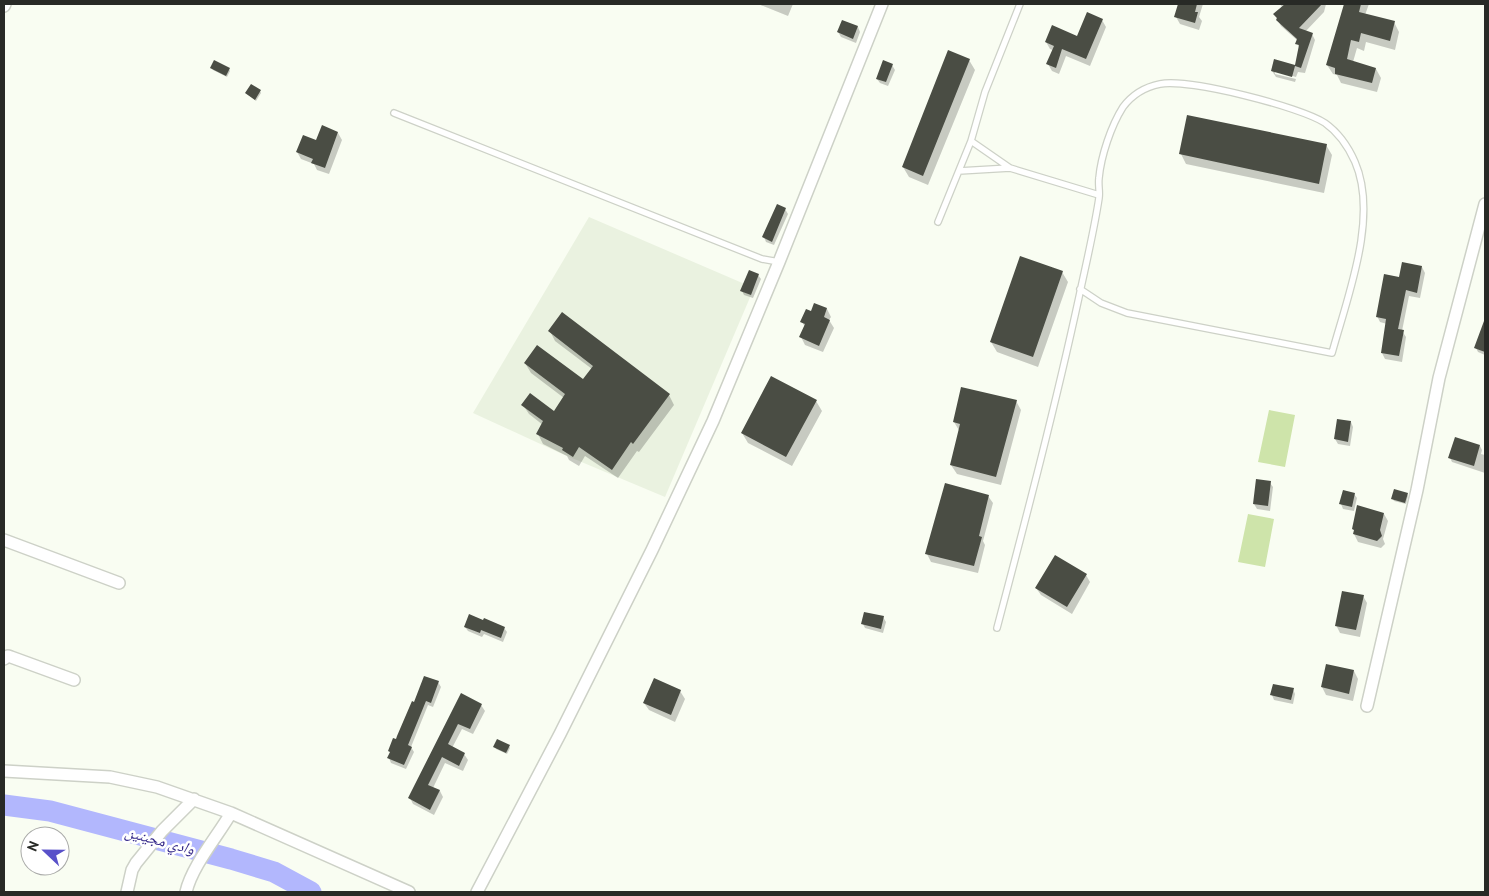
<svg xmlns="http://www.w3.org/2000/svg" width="1489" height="896" font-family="'PT Sans','Noto Naskh Arabic',sans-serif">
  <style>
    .built { fill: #eaf2e0 }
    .green { fill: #cee4aa }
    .shadow { fill: #0003 }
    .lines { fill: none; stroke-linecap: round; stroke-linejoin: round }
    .river { stroke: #b2b7fd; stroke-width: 21 }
    .building { fill: #4a4d44 }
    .service-casing { stroke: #cdd1c7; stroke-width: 8 }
    .minor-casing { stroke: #cdd1c7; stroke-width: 14 }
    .service { stroke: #fff; stroke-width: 5.5 }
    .minor { stroke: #fff; stroke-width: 11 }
    .labels { text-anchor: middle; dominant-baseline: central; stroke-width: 5; stroke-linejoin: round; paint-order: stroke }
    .water-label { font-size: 15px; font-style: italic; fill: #342889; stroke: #fff }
  </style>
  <rect width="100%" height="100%" fill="#f9fdf2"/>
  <path class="built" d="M589 217 754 288 665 497 560 453 473 413Z"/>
  <path class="green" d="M1269 410 1295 415 1285 467 1258 462Z
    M1248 514 1274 519 1265 567 1238 562Z"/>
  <path class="shadow" d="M758 4H793L788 16Z
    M1179 4H1203L1199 17 1202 21 1199 30 1180 24 1176 17Z
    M1280 4H1326L1324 12 1305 32 1312 34 1315 40 1305 73 1298 72 1296 77 1275 71V74L1296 79 1295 82 1276 77 1272 71 1275 60 1296 66 1300 49 1297 43 1298 41 1281 26 1274 14 1282 7Z
    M1345 4H1369L1365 15 1394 22 1399 32 1395 50 1366 42 1364 51 1357 48 1353 62 1376 69 1381 78 1377 92 1341 83 1337 75 1333 74 1327 65Z
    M1102 20 1106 27 1090 66 1066 56 1059 74 1052 71 1048 64 1053 50 1050 49 1046 42 1077 38Z
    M843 21 858 27 860 32 856 43 841 37 838 32Z
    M969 60 975 70 928 185 909 177 903 167Z
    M892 65 895 70 888 86 880 83 877 79Z
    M212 68 229 69 230 71 227 77 213 70Z
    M260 91 261 93 256 101 246 93Z
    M338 133 342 140 329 174 317 170 314 164 301 159 297 152Z
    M1326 145 1332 155 1324 193 1186 164 1181 154Z
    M785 209 788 214 774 245 766 242 764 237Z
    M1422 267 1425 273 1420 298 1409 296 1402 331 1406 337 1402 362 1385 359 1382 353 1387 324 1380 322 1377 316 1400 278Z
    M1062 272 1068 282 1038 367 997 352 991 342Z
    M758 275 761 279 753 298 744 295 742 291Z
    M815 304 827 309 831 317 829 320 834 328 823 352 805 345 801 337 805 327 802 322 811 313Z
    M1483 328 1485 329V355L1478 352 1476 348Z
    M550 331 669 395 674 405 639 452 637 451 618 478 585 456 579 466 569 460 567 456 543 444 538 434 543 425 529 414 523 405 554 413 564 398 531 373 525 363 584 381 592 369 555 341Z
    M816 401 822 411 792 466 748 443 742 433Z
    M1016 401 1021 410 1001 485 957 474 951 465 960 432 954 422Z
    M1351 422 1353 427 1350 446 1338 444 1335 439Z
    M1480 446 1482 450 1481 454 1485 455V473L1452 462 1450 458Z
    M1257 481 1270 483 1273 487 1270 511 1257 509 1254 504Z
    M1354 494 1357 498 1354 511 1343 509 1341 504Z
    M1407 494 1408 496 1406 504 1394 501 1393 499Z
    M988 496 993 503 983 541 985 545 978 573 931 562 927 554Z
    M1384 514 1388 521 1383 539 1385 544 1381 548 1358 542 1354 534 1355 532 1353 529Z
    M1086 575 1090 582 1072 614 1041 595 1036 588Z
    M1363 596 1367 603 1360 637 1340 633 1336 625Z
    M883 617 886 622 883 633 865 628 863 624Z
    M465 627 504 628 507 632 503 642 484 634 482 637 468 631Z
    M1354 671 1358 679 1353 701 1326 695 1322 687Z
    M438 682 441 687 433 707 428 705 411 747 414 752 406 769 391 763 389 758 396 740 415 703Z
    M1293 689 1295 694 1293 704 1274 700 1272 695Z
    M680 691 685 699 675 722 649 710 644 703Z
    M462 695 481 705 485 711 473 734 462 729 452 748 464 754 468 760 463 771 445 763 433 788 440 791 443 797 434 815 413 804 410 798Z
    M509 746 510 748 507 754 496 749 495 747Z"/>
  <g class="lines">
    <path class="river" d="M4 805 50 811 231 859 274 872 311 892"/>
  </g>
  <path class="building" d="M1178 4H1197L1195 12H1198L1195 23 1174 17Z
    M1285 4H1322L1299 28 1313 33 1301 68 1295 66 1292 77 1271 71 1274 59 1295 65 1299 45 1295 44 1297 39 1276 20 1277 18 1273 14Z
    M1344 4H1361L1359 12 1395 21 1390 41 1361 33 1359 42 1351 40 1347 59 1376 68 1372 83 1335 74V68L1326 65Z
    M1087 12 1103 19 1086 59 1062 49 1056 68 1046 64 1054 46 1045 42 1052 25 1077 36Z
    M842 20 858 26 853 39 837 32Z
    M948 50 970 59 923 176 902 167Z
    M214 60 230 68 226 76 210 68Z
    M883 60 893 64 886 82 876 79Z
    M251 84 261 90 255 100 245 93Z
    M1187 115 1327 144 1319 184 1179 154Z
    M322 125 338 132 325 168 311 163 313 159 296 152 303 135 316 140Z
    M777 204 786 208 772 242 762 237Z
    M1020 256 1063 271 1033 357 990 342Z
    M1402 262 1422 266 1417 293 1406 290 1398 329 1404 330 1399 356 1381 353 1386 319 1376 317 1384 274 1399 277Z
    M749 270 759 274 751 295 740 291Z
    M814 303 827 308 824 317 830 320 819 346 799 337 805 324 800 322 806 309 811 311Z
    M562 312 670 394 633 444 631 442 612 470 579 447 573 457 562 450 563 448 536 434 543 421 521 405 530 393 554 411 565 394 524 363 537 345 583 379 593 366 548 331Z
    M1484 321H1485V352L1474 348Z
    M771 376 817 400 786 457 741 433Z
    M961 387 1017 400 996 477 950 465 960 424 953 422Z
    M1337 419 1351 421 1348 442 1334 439Z
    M1455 437 1480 445 1474 466 1448 458Z
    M1256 479 1271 481 1268 506 1253 504Z
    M945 483 989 495 979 536 982 537 974 566 925 554Z
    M1394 489 1408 493 1405 503 1391 499Z
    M1343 490 1355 493 1352 507 1339 504Z
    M1357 505 1384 513 1380 530 1382 536 1377 541 1353 534 1354 530 1352 529Z
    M1055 555 1087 574 1067 607 1035 588Z
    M1342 591 1364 595 1356 630 1335 626Z
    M864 612 884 616 881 629 861 624Z
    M469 614 483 620 484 618 505 627 501 638 481 630 480 633 464 627Z
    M1326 664 1354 670 1349 694 1321 687Z
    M424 676 439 681 431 703 426 701 408 745 412 747 404 765 387 758 390 752 388 751 393 738 396 739 397 736 412 701 414 702Z
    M654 678 681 690 671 715 643 703Z
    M1273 684 1294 688 1291 700 1270 695Z
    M461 693 482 704 470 729 458 724 448 744 465 753 459 766 442 757 428 785 440 790 430 810 408 798Z
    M497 739 510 745 506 753 493 747Z"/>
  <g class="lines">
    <g class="service-casing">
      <path id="service" d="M394 113 762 259 779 262
        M971 141 1010 168 1099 195
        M959 171 1010 168
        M938 222 971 141 985 92 1020 4
        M997 628C1026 518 1055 408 1079 297 1086 264 1094 231 1099 198 1100 191 1098 185 1099 178 1101 156 1111 126 1123 107 1132 95 1145 87 1160 84 1188 78 1301 107 1325 123 1339 133 1348 146 1355 162 1379 217 1347 298 1332 353L1127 313 1101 303 1080 289"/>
    </g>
    <g class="minor-casing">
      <path id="minor" d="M4 6 5 4
        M4 540 119 583
        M4 659 8 656 11 657 74 680
        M1367 706 1417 490 1439 378 1485 204
        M4 771 110 777 157 787 231 813 409 892
        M127 892 132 870 136 863 162 831 194 799
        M186 892C192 866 217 837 231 813
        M477 892 560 734 652 550 713 421 779 262 882 4"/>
    </g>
    <use href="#service" class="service"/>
    <use href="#minor" class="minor"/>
  </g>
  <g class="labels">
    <g class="water-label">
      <text transform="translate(160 840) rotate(15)">وادي مجينين</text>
    </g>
  </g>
  <rect width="1489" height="896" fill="none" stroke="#282a26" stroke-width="10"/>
  <g transform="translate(45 851) rotate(292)"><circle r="24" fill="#ffffff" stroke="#a9aaa8"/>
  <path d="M0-4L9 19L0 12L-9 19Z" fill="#5951c9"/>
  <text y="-8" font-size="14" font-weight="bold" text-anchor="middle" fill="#282a26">N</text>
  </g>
</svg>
